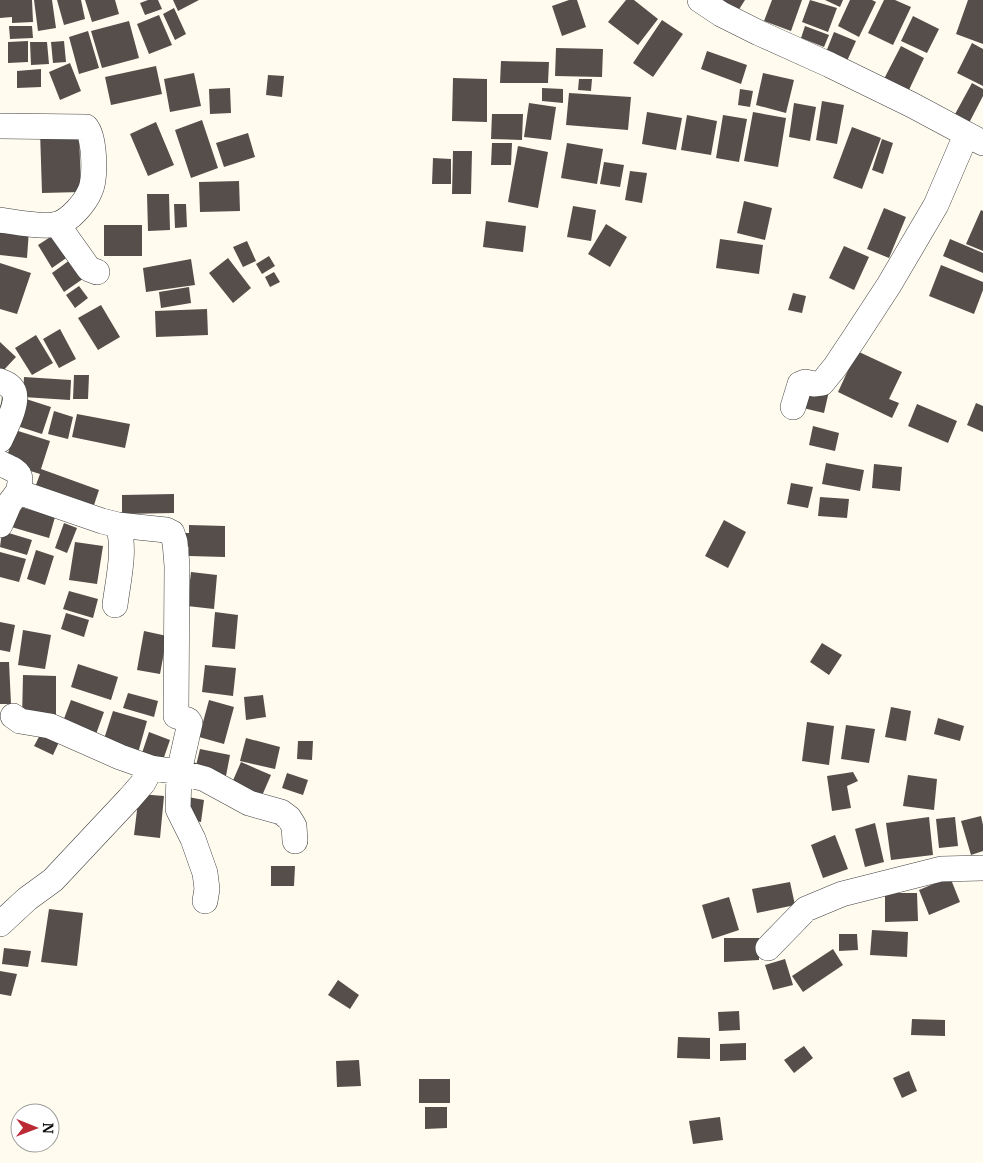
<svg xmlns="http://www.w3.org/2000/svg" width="983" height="1163" font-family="Merriweather,serif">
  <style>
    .building { fill: #564e4a }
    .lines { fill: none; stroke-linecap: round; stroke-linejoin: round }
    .minor-casing { stroke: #404040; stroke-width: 26 }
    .minor { stroke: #fff; stroke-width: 25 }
  </style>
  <rect width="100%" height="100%" fill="#fffbee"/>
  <path class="building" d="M0 0H32L33 22 12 23V17L0 18Z
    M34 0H52L56 28 38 31Z
    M57 0H81L85 19 64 25Z
    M85 0H115L119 14 92 22Z
    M148 0H158L162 9 145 15 140 3Z
    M173 0H199L178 11Z
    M569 0H577L586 27 562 36 552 6Z
    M626 0H634L658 19 638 45 608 22Z
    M721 0H745L738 11Z
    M772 0H802L791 31 764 21Z
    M810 0 837 8 828 32 802 22Z
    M825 0H843L840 7Z
    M850 0H872L876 2 859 37 838 26Z
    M884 0H895L911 7 893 45 868 33Z
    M968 0H983V44L956 34Z
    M174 8 186 34 175 40 163 14Z
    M159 15 172 45 149 54 137 24Z
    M913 16 939 29 927 53 901 41Z
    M662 20 683 34 653 77 633 63Z
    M129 21 139 58 102 68 91 31Z
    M9 26H32L33 38 10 39Z
    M805 26 829 35 824 47 801 38Z
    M88 31 99 68 79 74 69 37Z
    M834 32 856 41 847 61 826 52Z
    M28 41V62L8 63V42Z
    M64 41 66 62 53 63 51 42Z
    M30 42H47L49 64 31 65Z
    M972 43 983 49V86L957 73Z
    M901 46 924 58 908 92 884 79Z
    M556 48 603 49 602 77 555 76Z
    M707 51 747 65 741 84 701 69Z
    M501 61 549 62 548 83H500Z
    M70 63 81 91 60 100 49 72Z
    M156 66 162 94 111 105 105 77Z
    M41 69V87L17 88V71Z
    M194 73 201 106 170 112 164 79Z
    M763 73 794 80 786 113 756 105Z
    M268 75 284 76 282 97 266 95Z
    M453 78 487 79V122L452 121Z
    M579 79H592L591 91 578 90Z
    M972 83 983 89V96L969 123 954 116Z
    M230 88 231 113 210 114 209 89Z
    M542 88 563 89V103L542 101Z
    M740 89 753 91 750 107 738 105Z
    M569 93 631 97 628 130 566 125Z
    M822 101 844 105 837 144 816 140Z
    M529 103 556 107 551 140 524 137Z
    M794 103 816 107 810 141 789 137Z
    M647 112 682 118 676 150 642 144Z
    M753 112 786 118 778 167 744 161Z
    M492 114H523L522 140 491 139Z
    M687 115 717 121 711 155 681 150Z
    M723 115 747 119 739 162 716 158Z
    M202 120 218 168 191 178 175 130Z
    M156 122 174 165 148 176 130 134Z
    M852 127 881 138 862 189 833 178Z
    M79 130 81 192 42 193 40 131Z
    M248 133 255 157 224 167 216 143Z
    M882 139 893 143 883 174 872 170Z
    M492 143H512L511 165H491Z
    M567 143 603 149 597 184 561 178Z
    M518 146 548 152 538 208 508 202Z
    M453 151H472L471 194H452Z
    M433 158 451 159V184H432Z
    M604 162 624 165 620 187 600 184Z
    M630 171 647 173 642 203 625 200Z
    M239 181 240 211 200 212 199 182Z
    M147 194H169L170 230 148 231Z
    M744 201 772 208 765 240 737 233Z
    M174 204H186L187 227 175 228Z
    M573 206 596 210 591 241 567 237Z
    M884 208 906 217 889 258 867 249Z
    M981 210 983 211V251L966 244Z
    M486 221 526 226 523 252 483 247Z
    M606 224 627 237 610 267 588 254Z
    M104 225H142V256H104Z
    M0 228 29 230 27 258 0 255Z
    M58 232 72 254 52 268 38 245Z
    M720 239 763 245 759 274 716 268Z
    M950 239 983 253V273L943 256Z
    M247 241 256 261 243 267 233 247Z
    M844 246 869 257 854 290 829 278Z
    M269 256 275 266 262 274 256 264Z
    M74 257 87 276 64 292 52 273Z
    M228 258 251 288 233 303 209 273Z
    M191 259 195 285 146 292 143 268Z
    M0 263 31 273 17 314 0 309Z
    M941 265 983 282V290L974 314 929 296Z
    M274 272 280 282 270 287 265 277Z
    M79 286 88 298 75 308 66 295Z
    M189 287 191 303 161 308 159 292Z
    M793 293 806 296 802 313 788 310Z
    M101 305 120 337 98 350 78 318Z
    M207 309 208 335 156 337 155 311Z
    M60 329 76 359 59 368 43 339Z
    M36 335 53 363 32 375 15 348Z
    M0 342 16 357 0 374Z
    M857 351 902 372 889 399 899 403 892 418 838 392Z
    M74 375H89L88 399H73Z
    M24 377 71 380 70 400 23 397Z
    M805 385 829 391 824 413 799 407Z
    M23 398 51 407 42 434 14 425Z
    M976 403 983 406V432L967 425Z
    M917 404 957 421 948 443 908 426Z
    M54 411 73 417 68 439 48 434Z
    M77 414 130 424 125 448 72 437Z
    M813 426 839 433 835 451 809 445Z
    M15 430 50 441 41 469 99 490 91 514 33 493 40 474 5 463Z
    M826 463 864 470 860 491 822 484Z
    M874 464 902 467 900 491 872 488Z
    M791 483 813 487 808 508 787 504Z
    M174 494V513L122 514V495Z
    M820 497 849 499 847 518 818 516Z
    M14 505 55 517 49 538 8 526Z
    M724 520 746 532 728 568 705 556Z
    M64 523 77 528 67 553 55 548Z
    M189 525 225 526V557L189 556V547L183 546V533H189Z
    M2 531 32 540 27 555 0 547Z
    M75 542 103 546 97 584 69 580Z
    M36 550 54 556 45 585 27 579Z
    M0 552 26 559 19 582 0 577Z
    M191 572 217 575 214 609 187 606Z
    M69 591 98 599 93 618 63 609Z
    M215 612 238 615 235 649 212 647Z
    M66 613 89 620 84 637 61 629Z
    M0 622 15 625 10 652 0 650Z
    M23 630 51 635 45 669 18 665Z
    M144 631 167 636 160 674 137 670Z
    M822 643 842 655 829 675 810 662Z
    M0 662H9L11 704H0Z
    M78 664 118 677 111 700 71 687Z
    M205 665 236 668 233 696 202 692Z
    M23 675 56 676V719H22Z
    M128 693 158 701 154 717 123 708Z
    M263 695 266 717 246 720 244 697Z
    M71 700 104 712 95 737 62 724Z
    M209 700 234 707 224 744 199 737Z
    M891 707 911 711 906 741 885 737Z
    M113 711 147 721 138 753 103 742Z
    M938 718 964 726 960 741 934 734Z
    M807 722 834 726 829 765 802 761Z
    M846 725 875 729 869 763 841 759Z
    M149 732 170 740 163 760 142 753Z
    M41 733 59 742 53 755 34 746Z
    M246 738 280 747 275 769 240 761Z
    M298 741H313L312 760 297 759Z
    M200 749 230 755 226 776 195 770Z
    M241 762 271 775 261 798 231 785Z
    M853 772 858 781 847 786 851 808 832 811 827 776Z
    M287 773 308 780 303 795 282 788Z
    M908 775 937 779 934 810 903 806Z
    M139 794 164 796 160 838 134 835Z
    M188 797 204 800 201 822 184 819Z
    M981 816 983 825V851L971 855 961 821Z
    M929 817 933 855 891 860 886 823Z
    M955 817 958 846 939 848 936 819Z
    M875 823 884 862 865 867 855 829Z
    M835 835 848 869 823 878 811 845Z
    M271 866H295L294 886H271Z
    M950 877 960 902 929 915 919 890Z
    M790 882 795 905 757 913 752 889Z
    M885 893H917L918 921 885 922Z
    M729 897 739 930 712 939 702 905Z
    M49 909 83 913 77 966 41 962Z
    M872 930 908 932 907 957 870 955Z
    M839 934H857L858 950 839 951Z
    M724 938H759V960L724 962Z
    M4 948 31 951 28 967 2 964Z
    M833 949 843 965 803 992 792 976Z
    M785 959 793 985 773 990 765 965Z
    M0 971 17 974 11 996 0 994Z
    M338 980 359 995 350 1009 328 995Z
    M739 1011 740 1030 719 1031 718 1012Z
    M912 1019 945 1020V1036L911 1035Z
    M678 1037 710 1038V1059L677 1058Z
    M746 1043V1060L720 1061V1044Z
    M804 1046 813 1058 794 1073 784 1060Z
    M359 1060 361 1086 337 1087 336 1061Z
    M909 1071 917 1091 902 1098 893 1078Z
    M419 1079H450V1103H419Z
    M425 1107H447V1128L425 1129Z
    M720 1117 723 1140 693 1144 689 1121Z"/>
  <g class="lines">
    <g class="minor-casing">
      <path id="minor" d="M700 0 721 14 759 33 830 65 912 105 983 143
        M0 126 86 127C95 137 96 179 90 191 85 203 70 220 58 224 46 228 13 222 0 220
        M57 224 89 269 97 272
        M0 381C5 383 10 385 13 390 20 401 5 429 0 440
        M793 407 800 384 805 382 814 384 822 383 835 367 855 337 889 285 936 205 966 135
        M0 463C17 472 24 471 18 492
        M0 525 9 504 18 492 102 521 118 525 166 530 172 533 175 542 177 566 176 713V716L188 720 190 723 179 772 151 768 143 783 129 799 53 880 27 899 0 924
        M115 605C118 580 126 550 118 525
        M13 716 20 721 50 726 120 757 151 768
        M205 901 207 889 205 873 193 839 178 809 179 772 205 779 249 803 281 812 289 818 294 826 295 841
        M768 948 806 909 842 894 941 869 983 868"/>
    </g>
    <use href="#minor" class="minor"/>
  </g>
  <g transform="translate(35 1128) rotate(91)"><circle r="24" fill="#ffffff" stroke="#9e9e9e"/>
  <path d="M0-4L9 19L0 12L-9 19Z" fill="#ba2934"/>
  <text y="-8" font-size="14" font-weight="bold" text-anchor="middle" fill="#0d0d0d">N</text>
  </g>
</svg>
